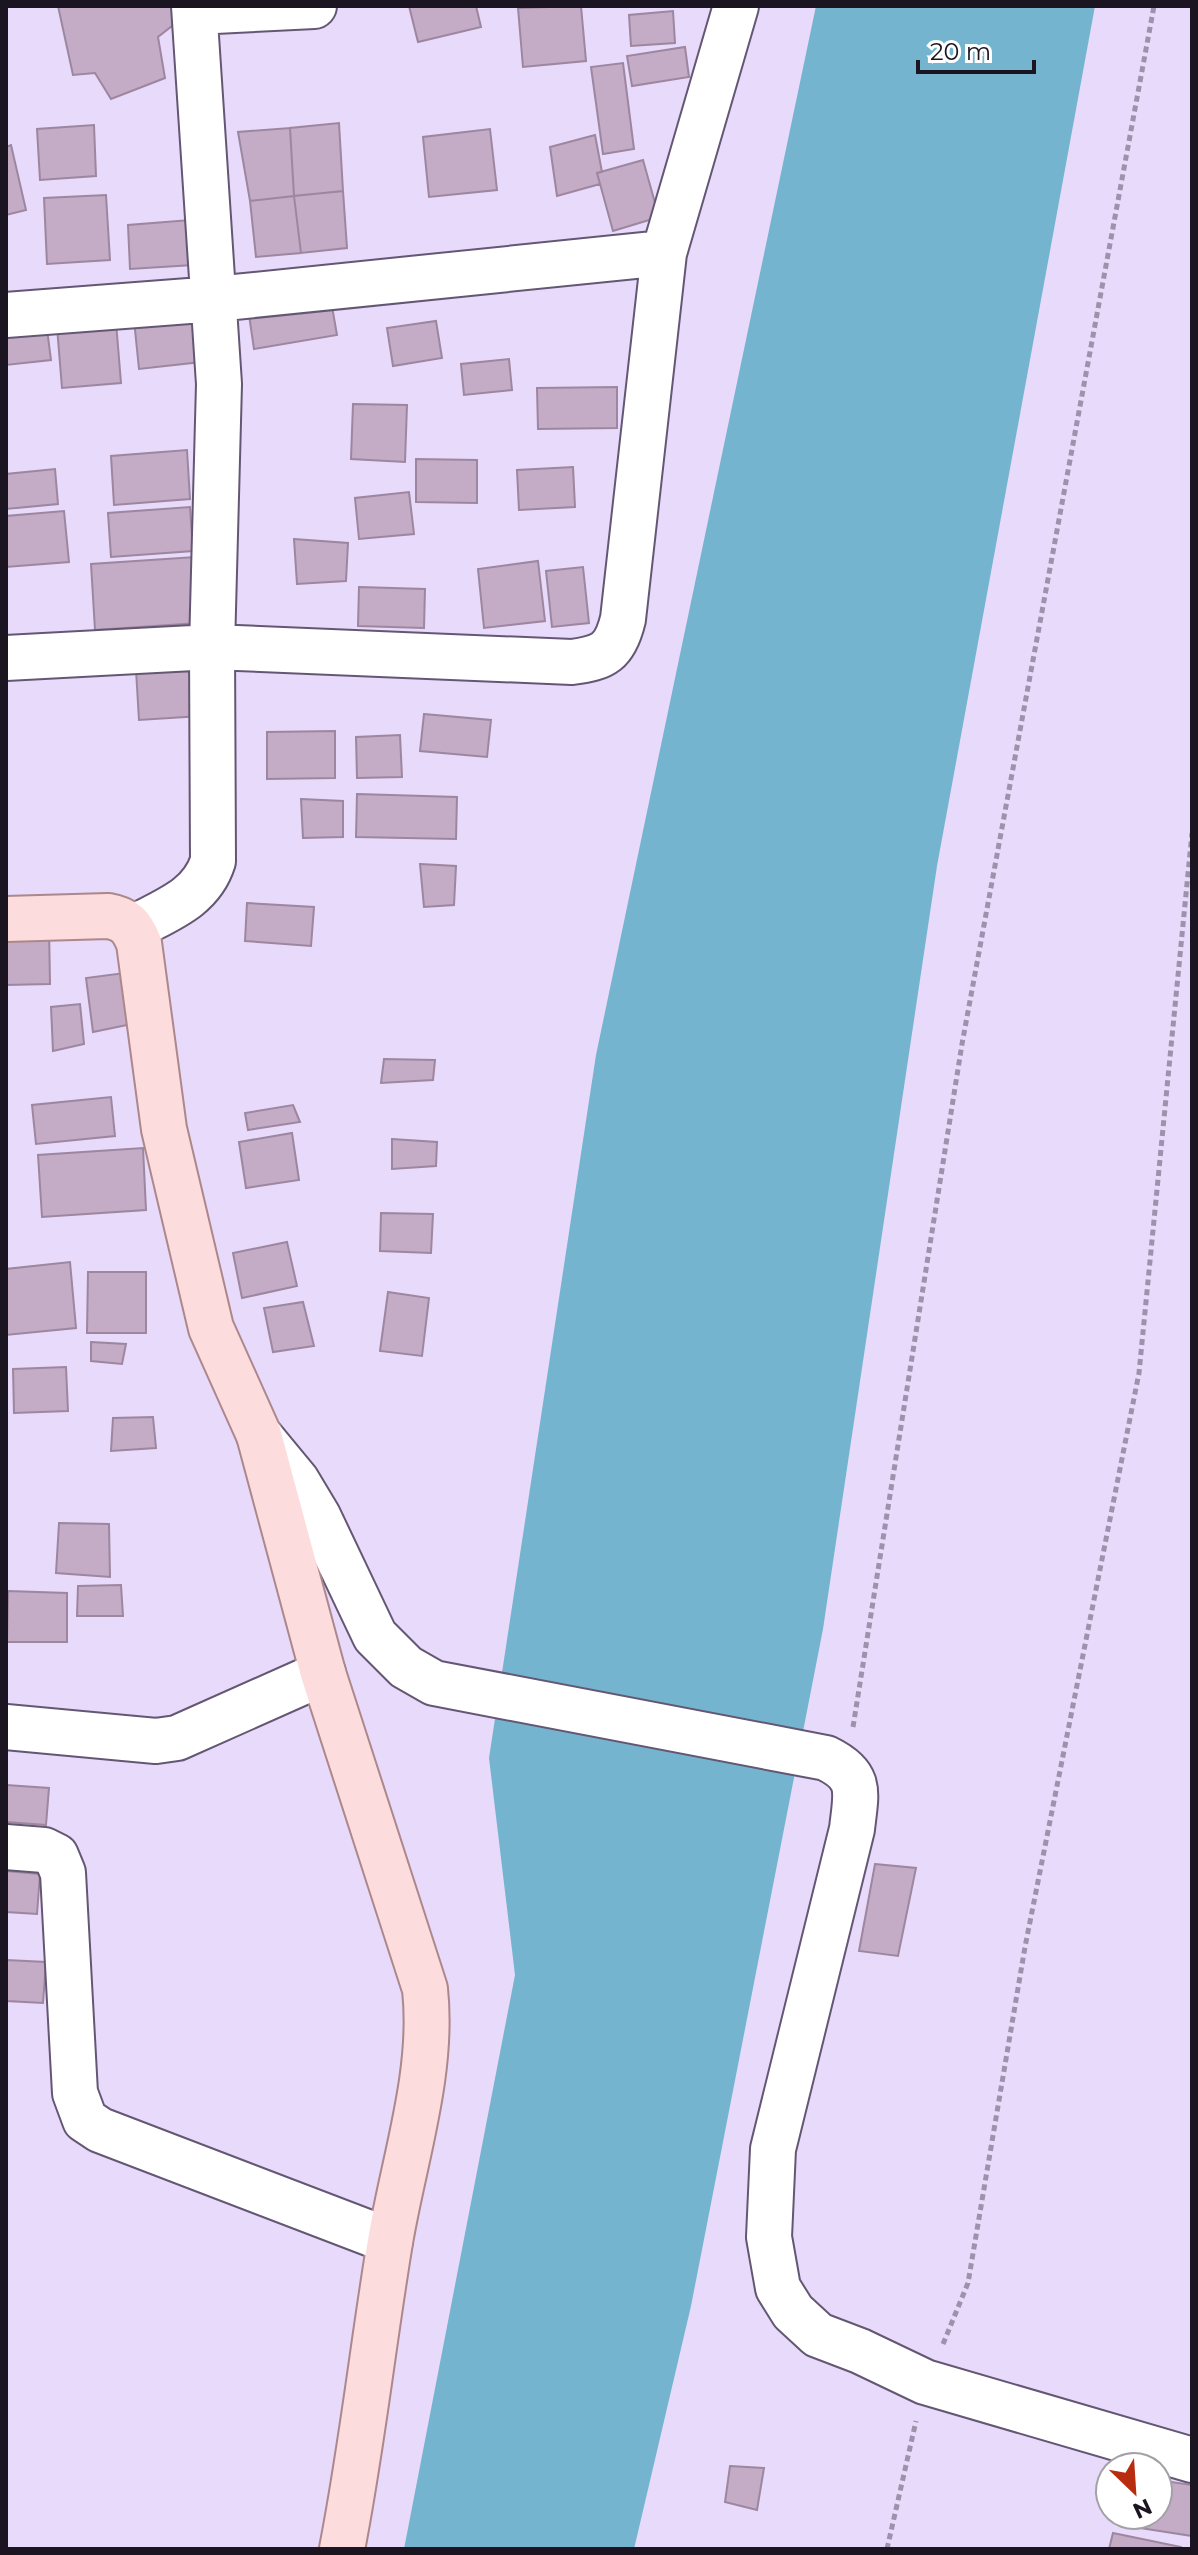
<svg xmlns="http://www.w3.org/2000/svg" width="1198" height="2555" font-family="Montserrat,sans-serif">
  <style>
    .water { fill: #75b4cf }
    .building { fill: #c4abc6; stroke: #9d86a0; stroke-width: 2 }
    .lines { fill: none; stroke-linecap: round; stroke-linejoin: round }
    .minor-casing { stroke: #645773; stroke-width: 48 }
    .major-casing { stroke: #ac878b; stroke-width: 48 }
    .path { stroke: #9d92ab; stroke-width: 5; stroke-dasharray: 6 4; stroke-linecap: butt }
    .minor { stroke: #fff; stroke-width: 44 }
    .major { stroke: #fcdcdc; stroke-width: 44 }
  </style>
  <rect width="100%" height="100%" fill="#e8dafa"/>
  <path class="water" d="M816 6H1095L937 866 823 1629 691 2306 634 2549H404L515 1975 489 1758 596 1055Z"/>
  <path class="building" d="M58 6H179L181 19 158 37 165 78 111 99 95 73 73 75Z
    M409 6H476L481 27 418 42Z
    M581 6 586 61 523 67 518 8Z
    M673 11 675 43 631 46 629 15Z
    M685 47 689 77 632 86 627 56Z
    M623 63 634 149 603 154 591 67Z
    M339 123 343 191 294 196 290 128Z
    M94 125 96 176 40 180 37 129Z
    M290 128 294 196 250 201 238 132Z
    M490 129 497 190 429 197 423 137Z
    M595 135 602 172 597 173 600 184 557 196 550 147Z
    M11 145 26 210 6 215V147Z
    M643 160 659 217 613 231 597 173Z
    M343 191 347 248 301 253 294 196Z
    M106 195 110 260 47 264 44 198Z
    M294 196 301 253 256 257 250 201Z
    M190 220 193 265 130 269 128 225Z
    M330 295 337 335 254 349 248 308Z
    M205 313 210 361 139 369 134 320Z
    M436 321 442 358 393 366 387 328Z
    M116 322 121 383 62 388 57 327Z
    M47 329 51 360 6 365V334Z
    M509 359 512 390 464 395 461 364Z
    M617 387V428L538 429 537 388Z
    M353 404 407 405 405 462 351 459Z
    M187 450 190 499 114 505 111 456Z
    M416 459 477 460V503L416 502Z
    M573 467 575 507 519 510 517 470Z
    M55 469 58 504 6 509V474Z
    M409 492 414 534 359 539 355 498Z
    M190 507 193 551 111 557 108 513Z
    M64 511 69 562 6 567V516Z
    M294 539 348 543 346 581 297 584Z
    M195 557 199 623 95 630 91 564Z
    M538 561 545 621 484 628 478 569Z
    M583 567 589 623 552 627 546 571Z
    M359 587 425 589 424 628 358 626Z
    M198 666 201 716 139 720 136 670Z
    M424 714 491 720 487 757 420 751Z
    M335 731V778L267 779V732Z
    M400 735 402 777 357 778 356 737Z
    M357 794 457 797 456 839 356 837Z
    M301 799 343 801V837L303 838Z
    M420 864 456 866 454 905 424 907Z
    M247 903 314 907 311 946 245 941Z
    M49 927 50 984 6 985V928Z
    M124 973 132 1024 93 1032 86 978Z
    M80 1004 84 1044 53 1051 51 1007Z
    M384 1059 435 1060 433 1080 381 1083Z
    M111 1097 115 1136 36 1144 32 1105Z
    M293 1105 300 1122 248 1130 245 1113Z
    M292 1133 299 1180 246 1188 239 1142Z
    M392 1139 437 1142 436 1166 392 1169Z
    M143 1148 146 1210 42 1217 38 1155Z
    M381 1213 433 1214 431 1253 380 1251Z
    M287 1242 297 1286 242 1298 233 1253Z
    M70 1262 76 1328 6 1335V1269Z
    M88 1272H146V1333H87Z
    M388 1292 429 1298 422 1356 380 1351Z
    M303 1302 314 1346 273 1352 264 1308Z
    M91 1342 126 1344 122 1364 91 1361Z
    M66 1367 68 1411 14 1413 13 1369Z
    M153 1417 156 1448 111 1451 113 1418Z
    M59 1523 109 1524 110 1577 56 1573Z
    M121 1585 123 1616H77L78 1586Z
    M8 1591 67 1593V1642H7Z
    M6 1785 49 1788 46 1825 6 1822Z
    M875 1864 916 1868 898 1956 859 1951Z
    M6 1871 40 1874 37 1914 6 1912Z
    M6 1960 46 1962 43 2003 6 2001Z
    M730 2466 764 2468 757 2510 725 2502Z
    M1158 2480 1192 2485V2536L1127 2526 1128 2515H1158Z
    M1113 2533 1181 2547V2549H1109Z"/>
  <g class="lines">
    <g class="minor-casing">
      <path id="minor" d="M195 12 314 6
        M6 315 215 299 664 253
        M6 658 212 647 572 662C604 658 615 652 623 619L664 253 736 6
        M133 928C166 910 201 899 213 861L212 647 219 384 194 6
        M259 1435 297 1481 318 1516 375 1636 406 1667 434 1683 826 1758C863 1776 856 1792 852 1829L773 2149 769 2237 778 2288 793 2312 818 2335 860 2351 925 2382 1192 2460
        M6 1727 156 1741 177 1738 323 1673
        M6 1847 44 1850 56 1856 63 1873 75 2093 85 2120 100 2130 390 2241"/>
    </g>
    <g class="major-casing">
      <path id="major" d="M6 919 108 916C126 919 132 926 139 943L164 1129 211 1328 259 1435 323 1673 425 1989C434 2073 404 2159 390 2242 373 2344 362 2447 342 2549"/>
    </g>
    <path class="path" d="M853 1727 962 1044 1154 6
      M943 2344 968 2283 1025 1947 1139 1373 1192 833
      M887 2549 916 2421"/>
    <use href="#minor" class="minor"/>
    <use href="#major" class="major"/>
  </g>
  <rect width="1198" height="2555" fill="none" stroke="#1a1520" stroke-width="16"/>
  <g transform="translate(1134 2491) rotate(155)"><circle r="38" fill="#ffffff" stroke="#a3a1a6" stroke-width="2"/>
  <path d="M0-6L14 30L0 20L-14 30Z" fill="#b82c10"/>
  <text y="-12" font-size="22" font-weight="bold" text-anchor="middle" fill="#1a1520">N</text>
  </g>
  <path d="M918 60v12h116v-12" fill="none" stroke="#1a1520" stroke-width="4"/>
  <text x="930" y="60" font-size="24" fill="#1a1520" stroke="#ffffff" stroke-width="6" paint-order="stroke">20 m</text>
</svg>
